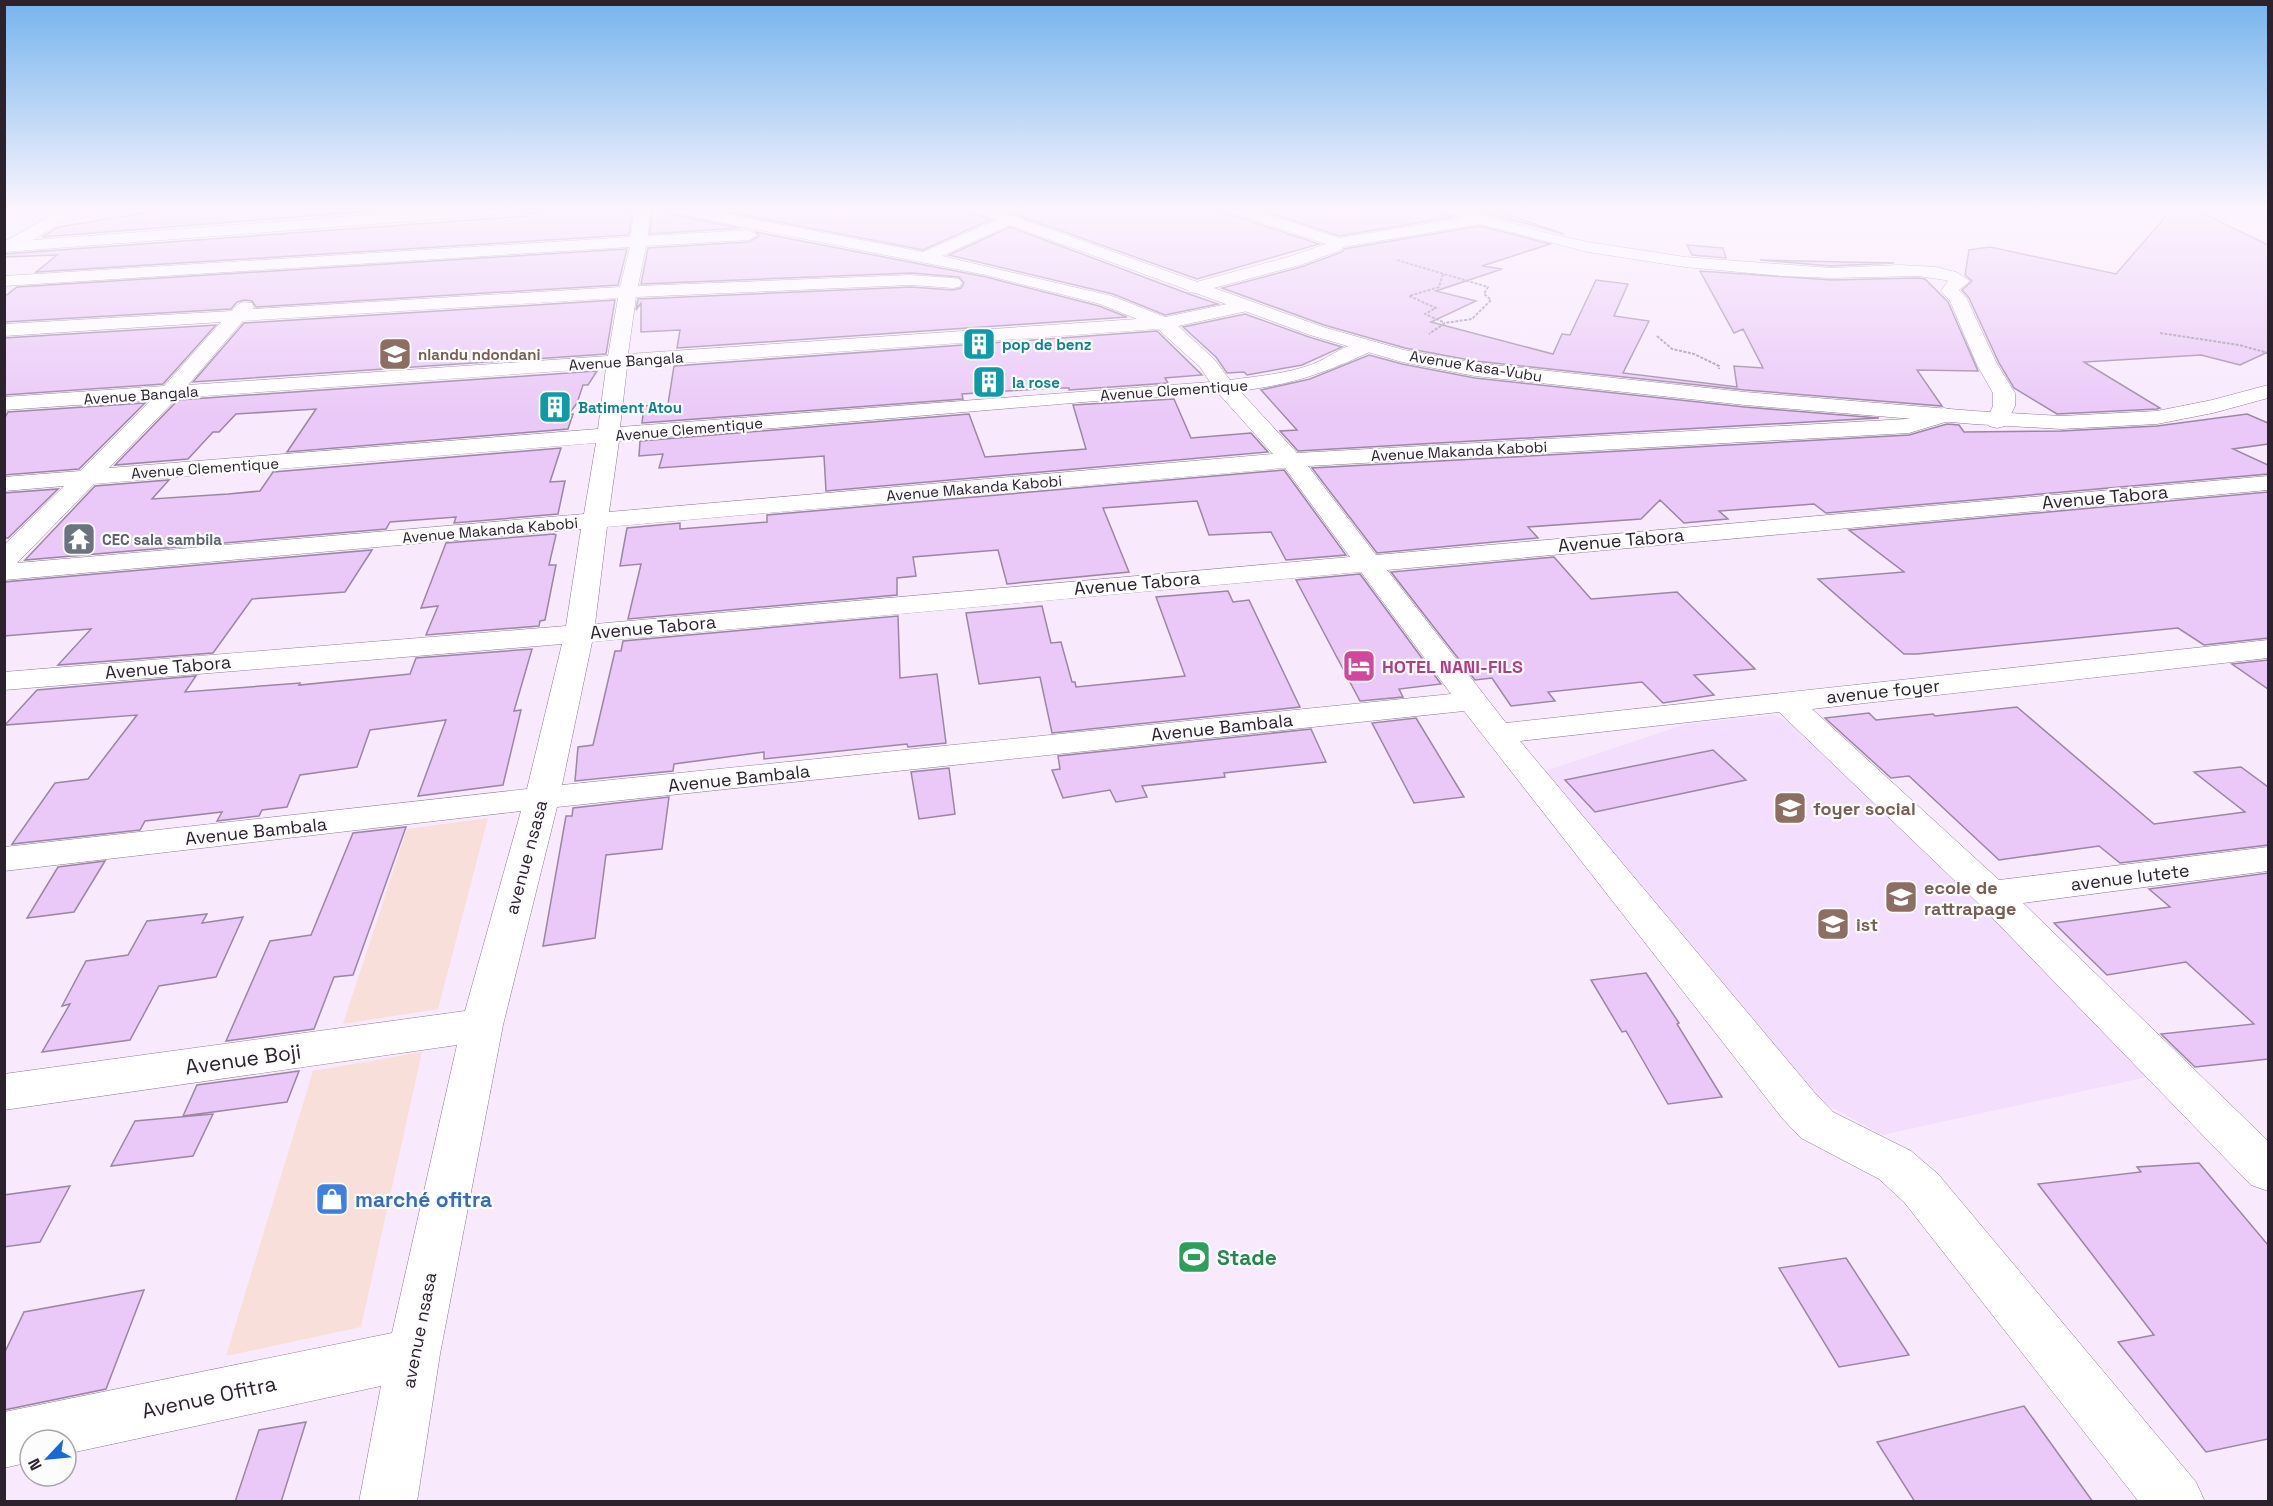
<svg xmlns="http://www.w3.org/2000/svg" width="2273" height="1506" font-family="'Space Grotesk',sans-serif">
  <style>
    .commercial { fill: #f9dfd9 }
    .built { fill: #f4defd }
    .building { fill: #eac8f7; stroke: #9b86a3; stroke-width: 1.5 }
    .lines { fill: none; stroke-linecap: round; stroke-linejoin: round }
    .street-casing { stroke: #8d7895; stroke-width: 1 }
    .highway-casing { stroke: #8d7895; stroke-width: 1 }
    .path { stroke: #a093a4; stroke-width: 2; stroke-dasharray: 3 1.5; stroke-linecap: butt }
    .street { fill: #fff; fill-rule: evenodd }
    .highway { fill: #fff; fill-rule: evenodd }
    .labels { text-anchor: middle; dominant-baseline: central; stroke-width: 4.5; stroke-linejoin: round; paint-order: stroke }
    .far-culture-label { font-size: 15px; font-weight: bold; fill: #0d838f; stroke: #fcfcfc; text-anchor: start }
    .far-education-label { font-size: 15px; font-weight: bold; fill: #785e54; stroke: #fcfcfc; text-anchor: start }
    .far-street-label { font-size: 15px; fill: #2b222e; stroke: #fcfcfc }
    .far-worship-label { font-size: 15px; font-weight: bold; fill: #5b616d; stroke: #fcfcfc; text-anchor: start }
    .street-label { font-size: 18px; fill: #2b222e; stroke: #fcfcfc }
    .hotel-label { font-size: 18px; font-weight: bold; fill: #b23c85; stroke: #fcfcfc; text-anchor: start }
    .education-label { font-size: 18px; font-weight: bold; fill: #785e54; stroke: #fcfcfc; text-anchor: start }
    .near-street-label { font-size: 21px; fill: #2b222e; stroke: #fcfcfc }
    .near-shop-label { font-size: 21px; font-weight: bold; fill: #366cbe; stroke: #fcfcfc; text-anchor: start }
    .near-leisure-label { font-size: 21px; font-weight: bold; fill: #27864d; stroke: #fcfcfc; text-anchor: start }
  </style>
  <rect width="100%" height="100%" fill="#f8e9fd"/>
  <path class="commercial" d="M488 818 438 1009 343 1024 407 829Z
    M422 1052 361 1327 226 1356 313 1071Z"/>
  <path class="built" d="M1775 715 1796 725 2152 1076 1882 1135 1815 1098 1542 772 1686 724Z"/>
  <path class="building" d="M175 208H411L42 237 58 227Z
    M581 208H632L629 235 36 272 57 255 4 257V254L527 216V214L545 210Z
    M652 208H664L674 215 740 228 650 234Z
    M707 208H967L971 213 990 220 923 250Z
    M997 208H1210L1319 244 1197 279Z
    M1256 208H1437L1441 213 1453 217 1339 236Z
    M1469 208H1508L1509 215 1564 234Z
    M2173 208H2192L2268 245V352L2240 365 2201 355 2084 362 2160 408 2157 409 2057 414 2014 388 1999 363 1969 298 1962 290 1972 281 1965 275 1969 250 1990 247 2116 274Z
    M1480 226 1550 244 1482 266 1502 269 1436 291 1476 301 1431 322 1553 354 1562 334 1570 335 1596 280 1628 284 1614 316 1649 321 1623 373 1737 387 1734 366 1763 368 1743 329 1734 333 1700 271 1831 280 1918 278 1925 279 1948 302 1978 371 1917 370 1942 406 1745 390 1475 361 1405 348 1324 325 1222 288 1301 267 1342 252 1344 249Z
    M1010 227 1189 294 1218 304 1165 315 1113 294 949 255Z
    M756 232 986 277 1099 306 1127 317 677 348 680 330 641 332V303L636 310 638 299 911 287 953 290 961 288 964 283 959 277 911 273 641 284 648 248 749 242 759 236Z
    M1687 245 1723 248 1726 258 1692 255Z
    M627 249 618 285 256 307 252 301 245 300 237 302 231 309 4 322V297L17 287Z
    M1760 260 1894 263 1831 266Z
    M615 300 606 354 193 382 244 323Z
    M1245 314 1309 337 1342 347 1302 365 1247 375 1244 372 1227 373 1216 357 1183 327Z
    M216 325 163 384 4 395V338Z
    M1157 331 1202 375 1165 378 1168 383 1069 390V388H1054L962 394 963 399 642 423 644 406 668 404 674 366Z
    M1369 355 1402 364 1475 378 1745 407 1879 418 1298 451 1280 431 1297 430 1261 390 1310 379Z
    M597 371 588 385H583L577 403 569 414H573L568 429 287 452 316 409 236 414 219 432H213L188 459 115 465 178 400Z
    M1174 399 1191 438 1251 433 1268 452 826 491 824 456 659 468 663 454 639 456 640 441 969 414 985 457 1086 449 1073 405Z
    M145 403 79 469 4 475V419L8 412Z
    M2247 414 2268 423V444L2233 449 2268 465V474L1826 513 1814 504 1719 511 1728 519 1684 523 1660 500 1641 519 1528 527 1538 538 1377 553 1312 468 1909 435 1947 424 1959 425 1964 432 2061 431 2157 426Z
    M561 448 550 482 565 481 558 514 454 523 456 517 390 522 386 529 25 560 95 486 169 480 152 499 228 494 260 491 273 472Z
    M1284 470 1346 555 1286 560 1271 532 1209 535 1197 501 1103 508 1129 572 1007 584 998 550 913 557 916 576 897 578V595L628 619 641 564 620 566 627 528 680 523V529L767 522V515Z
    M58 489 8 538H4V493Z
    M2268 492V638L2204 645 2178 628 1917 654H1904L1818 579 1904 572 1849 530Z
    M554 534 556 535 549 565H556L545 620 540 621 539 626 426 635 438 606 421 608 446 543Z
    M372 550 345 592 252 599 213 653 58 665 91 629 4 636V582Z
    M1554 557 1591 599 1677 592 1755 669 1694 675 1714 695 1663 703 1642 682 1548 692 1555 701 1511 706 1492 678 1475 680 1391 572Z
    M1360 574 1441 684 1399 689 1403 697 1360 701 1296 580Z
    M1228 591 1233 602 1249 600 1300 707 1052 733 1040 677 979 684 966 613 1042 606 1051 643 1061 642 1072 682H1075L1076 687 1185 676 1156 597Z
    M898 616 900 678 937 674 946 743 908 747 907 744 764 759V752L674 764 673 771 575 781 578 747 593 745 615 651H621L623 641Z
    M532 649 514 711 521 710 503 785 418 796 446 720 370 730 357 767 300 775 287 807 262 810 259 816 217 821 222 812 145 821 140 830 12 844 55 783 88 779 137 715 5 725 37 690 196 676 185 692 300 683 299 685 410 674 416 658Z
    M2268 660V689L2232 664Z
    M2017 707 2154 824 2245 812 2194 772 2241 767 2268 787V845L2120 863 2099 846 1999 860 1909 776 1891 778 1825 718 1869 713 1876 720 1933 714 1935 716Z
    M1416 718 1464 797 1414 803 1372 723Z
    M1311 729 1326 762 1224 773 1225 777 1142 786 1147 797 1116 802 1110 790 1063 798 1052 770 1060 769 1058 756Z
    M1713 750 1746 780 1595 812 1565 780Z
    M949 768 955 814 919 819 911 772Z
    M669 797 662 849 606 855 595 938 543 946 566 816H572L573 808Z
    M406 827 353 975 334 977 314 1029 226 1041 270 941 311 935 353 833Z
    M105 861 74 912 27 918 58 867Z
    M2268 873V1059L2195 1067 2161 1034 2254 1024 2186 962 2107 975 2054 923 2170 907 2149 889Z
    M207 914 202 923 243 917 216 977 159 986 130 1040 42 1052 70 1004 62 1006 86 961 128 955 147 921Z
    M1646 973 1679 1023 1677 1024 1722 1097 1668 1104 1626 1031 1622 1032 1591 980Z
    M299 1071 287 1102 183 1116 197 1085Z
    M213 1114 193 1156 111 1166 135 1121Z
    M2199 1163 2268 1245V1439L2206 1452 2118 1342 2154 1335 2038 1184 2141 1172 2137 1167Z
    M70 1186 40 1242 4 1247V1195Z
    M1846 1258 1909 1355 1839 1367 1779 1268Z
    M144 1290 106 1389 4 1410V1354L24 1312Z
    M2024 1406 2093 1502H1915L1877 1442Z
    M306 1422 281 1502H235L259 1430Z"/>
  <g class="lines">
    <g class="street-casing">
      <path id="street" d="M64 208H83L33 240 461 208H528L520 213 4 252V242Z
        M634 208H650L648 236 749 230 757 235 749 240 646 246 638 286 911 275 953 278 959 279 962 283 959 287 953 288 911 285 636 297 628 354 1137 319 1100 304 986 275 674 213 666 208H696L923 252 1008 215 1014 217 1016 220 1014 223 942 256 1112 296 1165 317 1246 300 1252 302 1255 306 1252 310 1178 326 1214 359 1230 380C1258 376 1286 374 1313 364 1331 357 1354 337 1374 342L1377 346 1374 350C1325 373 1294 384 1240 391L1297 453 1907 419 1944 408 1952 410 1955 415 1952 420 1909 433 1308 466 1376 555 2268 476V490L1387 570 1506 723 2268 640V658L1812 709 1999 880 2268 847V871L2023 903 2268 1141V1191L2251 1185 1978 903 1779 712 1520 741 1814 1092 1833 1112 1911 1151 1938 1174 2196 1482 2205 1502H2139L1904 1202 1879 1179 1801 1138 1782 1118 1464 711 557 807 503 1025 440 1354 417 1502H359L381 1386 66 1454V1440H30V1462L4 1468V1412L392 1333 457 1045 4 1110V1074L465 1011 521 811 4 871V847L527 789 562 644 4 690V672L566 626 581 529 4 580V545L64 486 4 491V477L80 471 151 400 4 410V397L164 386 221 322 4 336V324L232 311C238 303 242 301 252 303L254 307 253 309 620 287 630 247 4 286V276L631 237ZM618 298 608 356 188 385 243 321ZM1158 329 1200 367 1210 382 620 427 627 367ZM606 368 598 429 109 468 177 398ZM1219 394 1273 454 609 512 619 441 1108 400ZM596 443 584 514 17 563 94 484ZM1285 468 1350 557 595 624 607 527ZM1361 572 1451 694 562 785 592 642Z
        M1227 208H1249L1339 238 1462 218 1442 211 1439 208H1462L1543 232 1588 242 1685 257 1831 268 1899 265 1936 267 1956 272 1970 281 1959 290 1967 299 1997 364 2015 393V406L2005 426 1997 428 1989 426 1986 421 1993 406V393L1977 365 1950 301 1941 291 1948 281 1945 280 1918 276 1831 278 1782 276 1685 267 1588 252 1480 224 1343 247 1341 250 1300 265 1195 293 1189 292 1186 288 1189 284 1288 257 1326 244 1229 211Z"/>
    </g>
    <g class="highway-casing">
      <path id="highway" d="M969 208H991L1323 327 1404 350 1475 363 1745 392 1974 411 2061 416 2157 411 2212 400 2268 385V398L2213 413 2157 424 2061 429 1974 424 1745 405 1475 376 1402 362 1310 335 972 211Z
        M2251 208H2268V218L2263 217Z"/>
    </g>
    <path class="path" d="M1397 260 1488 287 1484 294 1491 300 1472 319 1445 323 1429 334
      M1443 274 1439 287 1409 296 1436 308 1425 314 1445 323
      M2160 333 2239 345 2268 353
      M1657 336 1672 349 1694 354 1719 366V369"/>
    <use href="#street" class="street"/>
    <use href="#highway" class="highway"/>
  </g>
  <linearGradient id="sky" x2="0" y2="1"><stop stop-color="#75b4ed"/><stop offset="0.5" stop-color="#fcf5fe"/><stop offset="1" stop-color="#fcf5fe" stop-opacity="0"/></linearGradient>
  <rect width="2273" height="419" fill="url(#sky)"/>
  <defs>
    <g id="building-square" transform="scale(1.725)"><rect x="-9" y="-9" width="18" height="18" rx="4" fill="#0f9aa8" stroke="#fcfcfc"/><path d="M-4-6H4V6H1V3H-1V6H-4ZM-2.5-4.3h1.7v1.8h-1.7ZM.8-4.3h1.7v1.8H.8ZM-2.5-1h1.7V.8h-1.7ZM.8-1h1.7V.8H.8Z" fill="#fff"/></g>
    <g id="school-square" transform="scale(1.725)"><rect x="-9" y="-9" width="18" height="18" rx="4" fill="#8d6e63" stroke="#fcfcfc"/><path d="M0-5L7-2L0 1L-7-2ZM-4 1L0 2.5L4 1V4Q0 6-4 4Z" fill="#fff"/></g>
    <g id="temple-square" transform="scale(1.725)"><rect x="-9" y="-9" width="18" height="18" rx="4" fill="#6b7280" stroke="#fcfcfc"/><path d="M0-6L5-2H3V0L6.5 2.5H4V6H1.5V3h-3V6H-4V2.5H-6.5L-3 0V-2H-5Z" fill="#fff"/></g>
    <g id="hotel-square" transform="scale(1.725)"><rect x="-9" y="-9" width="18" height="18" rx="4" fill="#d1479c" stroke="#fcfcfc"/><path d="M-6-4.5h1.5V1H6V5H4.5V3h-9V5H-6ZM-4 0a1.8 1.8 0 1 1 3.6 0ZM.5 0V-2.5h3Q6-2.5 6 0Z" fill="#fff"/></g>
    <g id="university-square" transform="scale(1.725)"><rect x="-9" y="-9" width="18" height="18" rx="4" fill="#8d6e63" stroke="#fcfcfc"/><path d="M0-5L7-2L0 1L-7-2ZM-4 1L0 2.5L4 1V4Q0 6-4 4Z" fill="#fff"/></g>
    <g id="shop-square" transform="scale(1.725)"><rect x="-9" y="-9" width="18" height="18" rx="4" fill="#3f7fe0" stroke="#fcfcfc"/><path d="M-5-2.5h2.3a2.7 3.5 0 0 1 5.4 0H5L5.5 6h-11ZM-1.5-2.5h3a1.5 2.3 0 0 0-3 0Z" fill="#fff"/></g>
    <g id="stadium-square" transform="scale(1.725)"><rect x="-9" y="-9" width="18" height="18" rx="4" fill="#2e9e5b" stroke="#fcfcfc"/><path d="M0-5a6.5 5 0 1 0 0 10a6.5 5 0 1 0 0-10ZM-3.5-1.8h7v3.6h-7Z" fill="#fff"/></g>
  </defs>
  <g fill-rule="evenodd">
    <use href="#building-square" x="979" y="344"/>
    <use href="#school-square" x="395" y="354"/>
    <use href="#building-square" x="989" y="382"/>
    <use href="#building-square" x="555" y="407"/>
    <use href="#temple-square" x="79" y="539"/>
    <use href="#hotel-square" x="1359" y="666"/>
    <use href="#school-square" x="1790" y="808"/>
    <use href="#university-square" x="1901" y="897"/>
    <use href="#university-square" x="1833" y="924"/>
    <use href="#shop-square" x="332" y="1199"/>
    <use href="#stadium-square" x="1194" y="1257"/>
  </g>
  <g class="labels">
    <g class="far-culture-label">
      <text x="1002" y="344">pop de benz</text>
      <text x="1012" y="382">la rose</text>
      <text x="578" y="407">Batiment Atou</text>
    </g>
    <g class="far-education-label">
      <text x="418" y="354">nlandu ndondani</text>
    </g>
    <g class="far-street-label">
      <text transform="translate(626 361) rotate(-4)">Avenue Bangala</text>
      <text transform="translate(1476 366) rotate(9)">Avenue Kasa-Vubu</text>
      <text transform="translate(1174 390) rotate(-4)">Avenue Clementique</text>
      <text transform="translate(141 395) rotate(-4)">Avenue Bangala</text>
      <text transform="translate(689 429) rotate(-5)">Avenue Clementique</text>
      <text transform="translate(1459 451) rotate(-3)">Avenue Makanda Kabobi</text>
      <text transform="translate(205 468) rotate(-4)">Avenue Clementique</text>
      <text transform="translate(974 488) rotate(-5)">Avenue Makanda Kabobi</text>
      <text transform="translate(490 530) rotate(-5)">Avenue Makanda Kabobi</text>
    </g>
    <g class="far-worship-label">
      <text x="102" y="539">CEC sala sambila</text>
    </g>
    <g class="street-label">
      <text transform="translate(2105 497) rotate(-5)">Avenue Tabora</text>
      <text transform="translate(1621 540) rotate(-5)">Avenue Tabora</text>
      <text transform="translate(1137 583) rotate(-5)">Avenue Tabora</text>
      <text transform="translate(653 627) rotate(-5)">Avenue Tabora</text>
      <text transform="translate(168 667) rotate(-5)">Avenue Tabora</text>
      <text transform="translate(1883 691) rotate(-6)">avenue foyer</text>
      <text transform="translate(1222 727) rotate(-6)">Avenue Bambala</text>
      <text transform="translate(739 778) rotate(-6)">Avenue Bambala</text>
      <text transform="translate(256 831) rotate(-6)">Avenue Bambala</text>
      <text transform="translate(526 857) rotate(-75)">avenue nsasa</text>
      <text transform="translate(2130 877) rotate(-7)">avenue lutete</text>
      <text transform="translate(419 1330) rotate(-79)">avenue nsasa</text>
    </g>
    <g class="hotel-label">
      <text x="1382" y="666">HOTEL NANI-FILS</text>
    </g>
    <g class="education-label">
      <text x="1813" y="808">foyer social</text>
      <text x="1924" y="887">ecole de<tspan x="1924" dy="21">rattrapage</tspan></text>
      <text x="1856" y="924">ist</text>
    </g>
    <g class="near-street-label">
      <text transform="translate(243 1059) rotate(-8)">Avenue Boji</text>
      <text transform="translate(209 1397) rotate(-12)">Avenue Ofitra</text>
    </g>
    <g class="near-shop-label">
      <text x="355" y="1199">marché ofitra</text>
    </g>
    <g class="near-leisure-label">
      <text x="1217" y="1257">Stade</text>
    </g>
  </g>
  <rect width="2273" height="1506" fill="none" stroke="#2b222e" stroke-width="12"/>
  <g transform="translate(48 1458) rotate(244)"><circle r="28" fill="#fcfcfc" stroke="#a8a5aa" stroke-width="1.5"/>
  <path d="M0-4.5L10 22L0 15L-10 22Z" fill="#166ad4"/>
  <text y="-9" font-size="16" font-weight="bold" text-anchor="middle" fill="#2b222e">N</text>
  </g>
</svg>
